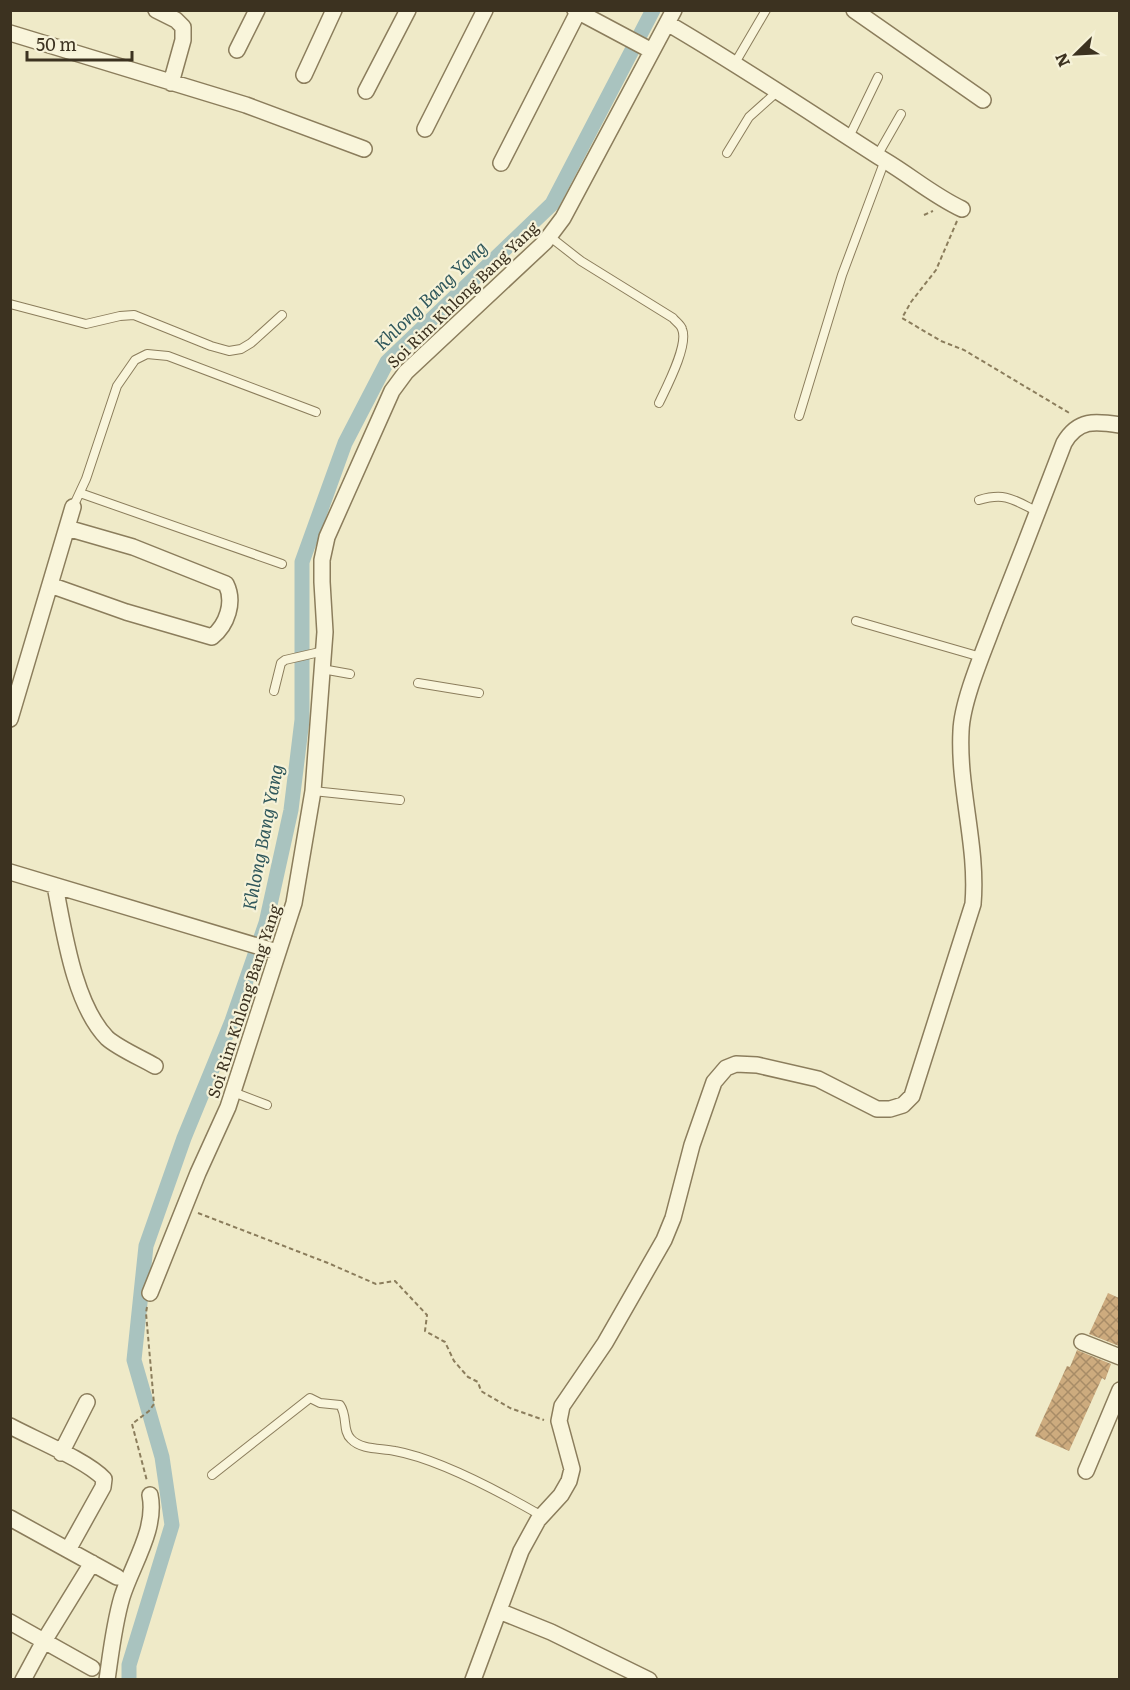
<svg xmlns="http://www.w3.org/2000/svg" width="1130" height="1690" font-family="Literata,serif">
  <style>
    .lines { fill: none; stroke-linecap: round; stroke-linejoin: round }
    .canal { stroke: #a9c3bf; stroke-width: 15 }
    .building { fill: url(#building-cross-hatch) }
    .lane-casing { stroke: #8b7d5c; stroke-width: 10 }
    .street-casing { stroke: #8b7d5c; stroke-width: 18 }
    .path { stroke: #8b7d5c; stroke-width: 2; stroke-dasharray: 4.5 3; stroke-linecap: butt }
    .lane { stroke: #f9f5db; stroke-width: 8 }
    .street { stroke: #f9f5db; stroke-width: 15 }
    .labels { text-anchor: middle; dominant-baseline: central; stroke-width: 4.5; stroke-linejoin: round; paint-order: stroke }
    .street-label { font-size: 16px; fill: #3c3220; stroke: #f6f2d8 }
    .water-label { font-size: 18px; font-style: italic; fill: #2f575b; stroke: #f6f2d8 }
  </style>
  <defs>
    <pattern id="building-cross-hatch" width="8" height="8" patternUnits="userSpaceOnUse" patternTransform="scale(1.5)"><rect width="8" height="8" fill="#cdab7e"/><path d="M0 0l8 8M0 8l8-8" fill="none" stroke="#a88c67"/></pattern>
  </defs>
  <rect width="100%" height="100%" fill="#efeac8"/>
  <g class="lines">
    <path class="canal" d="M129 1680V1665L172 1525 162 1457 134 1360 146 1246 184 1138 232 1021 266 923 291 810 302 720V562L345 443 387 362 552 204 653 10"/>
  </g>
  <path class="building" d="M1108 1293 1119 1298V1346L1089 1334Z
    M1077 1350 1111 1364 1105 1380 1102 1378 1069 1451 1035 1436 1067 1366 1070 1367Z"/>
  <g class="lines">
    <g class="lane-casing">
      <path id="lane" d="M735 63 766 10
        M849 137 878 77
        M727 153 749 117 778 91
        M877 156 901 114
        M549 236 581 261 673 318C675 321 681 325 682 329 689 345 666 388 659 403
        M10 304 86 324 120 316 134 315 211 346 229 351 241 349 251 343 282 315
        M799 416 842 275 885 160
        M80 493 282 564
        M979 500C1006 492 1014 500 1038 512
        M73 507 86 479 117 386 135 360 147 354 168 356 316 412
        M856 621 981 657
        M322 669 350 674
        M418 683 479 693
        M274 691 281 663 285 660 324 651
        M313 791 400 800
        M233 1092 267 1105
        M212 1475 310 1398 320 1403 340 1405C348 1416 342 1431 351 1439 361 1450 381 1448 395 1451 439 1459 502 1493 542 1516"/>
    </g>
    <g class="street-casing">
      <path id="street" d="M156 10 176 20 183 27V40L171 83
        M575 10 652 51
        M854 10 983 100
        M667 23C741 66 812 114 884 160 911 176 934 196 962 209
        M10 33 246 105 364 149
        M237 50 257 10
        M304 75 334 10
        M366 91 408 10
        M425 129 485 10
        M501 163 578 12
        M50 585 126 612 212 637C227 625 235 602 226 584L133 547 67 528
        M10 719 73 507
        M10 872 277 952
        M55 886C64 931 74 1004 107 1038 118 1048 141 1058 155 1066
        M150 1293 198 1173 228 1107 294 903 313 791 325 632 322 582V560L327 537 392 391 406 372 545 242 563 218 674 10
        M1082 1342 1120 1357
        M10 1426C34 1439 88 1461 104 1479L103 1487 68 1550
        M61 1453 87 1402
        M1086 1471 1120 1390
        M10 1518 117 1577
        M499 1611 551 1632 649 1680
        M10 1622 92 1668
        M23 1680 44 1641 92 1563
        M107 1680C111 1652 114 1624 122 1597 132 1565 157 1529 150 1495
        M473 1680 521 1551 538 1520 561 1495 569 1481 572 1469 559 1421 562 1406 605 1343 664 1240 673 1218 692 1145 714 1082 726 1068 736 1064 757 1065 818 1079 877 1109H890L903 1105 912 1096 973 904C978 846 958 789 961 731 962 700 985 648 996 618 1019 560 1042 501 1064 443 1078 419 1095 421 1120 425"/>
    </g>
    <path class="path" d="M924 215 933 211
      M957 221 936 270 911 302 902 318 941 341 964 350 1071 414
      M198 1213 328 1263 376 1284 395 1281 427 1315 425 1331 445 1342 454 1361 468 1377 478 1382 481 1391 510 1408 544 1420
      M147 1307 146 1313 154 1404 149 1411 132 1424 147 1481"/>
    <use href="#lane" class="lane"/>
    <use href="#street" class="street"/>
  </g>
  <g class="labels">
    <g class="street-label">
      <text transform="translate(462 294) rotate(-44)">Soi Rim Khlong Bang Yang</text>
      <text transform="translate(243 1001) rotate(-72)">Soi Rim Khlong Bang Yang</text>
    </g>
    <g class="water-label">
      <text transform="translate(430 295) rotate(-44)">Khlong Bang Yang</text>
      <text transform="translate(262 837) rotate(-79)">Khlong Bang Yang</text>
    </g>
  </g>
  <rect width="1130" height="1690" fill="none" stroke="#3c3220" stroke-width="24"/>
  <g transform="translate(1076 54) rotate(246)" stroke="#f6f2d8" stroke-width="4.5" paint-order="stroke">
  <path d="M0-4.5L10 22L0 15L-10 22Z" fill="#3c3220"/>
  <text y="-9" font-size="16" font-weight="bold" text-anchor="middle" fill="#3c3220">N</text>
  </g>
  <path d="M27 51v9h105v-9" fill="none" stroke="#3c3220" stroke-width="3"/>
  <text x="36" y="51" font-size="18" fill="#3c3220" stroke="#f6f2d8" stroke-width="4.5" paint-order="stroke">50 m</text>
</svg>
